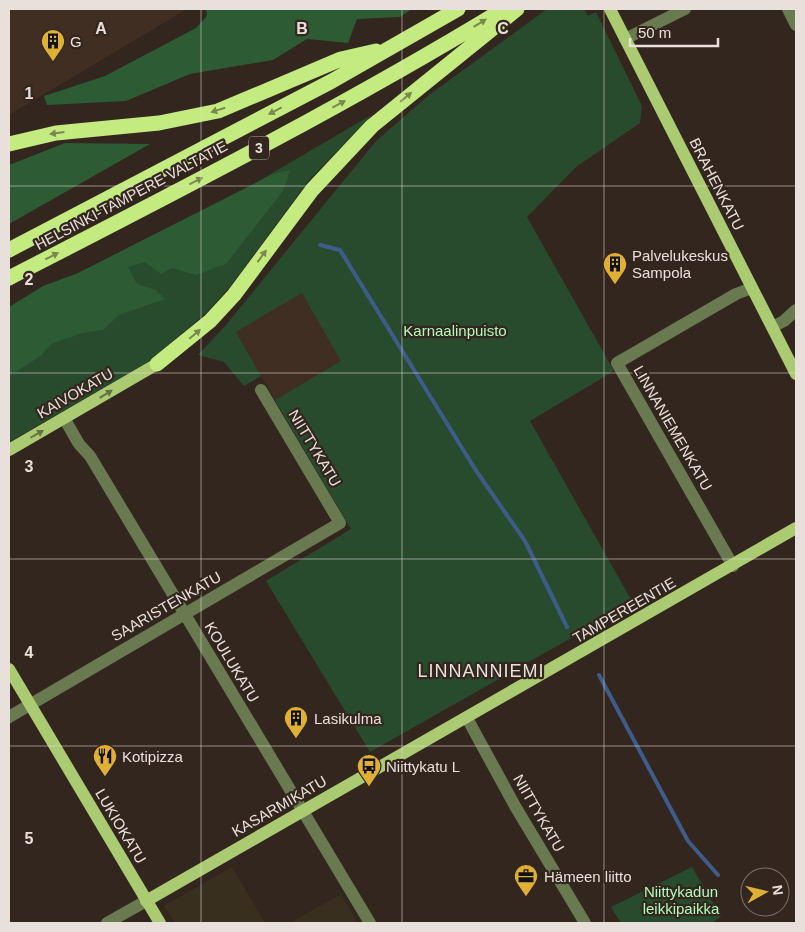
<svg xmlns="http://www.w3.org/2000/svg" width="805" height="932" font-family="Helvetica,sans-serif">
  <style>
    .commercial { fill: #392f1f }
    .built { fill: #412e22 }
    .green { fill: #284b2e }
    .forest { fill: #2c5b34 }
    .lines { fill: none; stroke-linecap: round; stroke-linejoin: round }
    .stream { stroke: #3f5b89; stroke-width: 4 }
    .minor { stroke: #697a50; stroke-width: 12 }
    .major { stroke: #aacb72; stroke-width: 12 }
    .highway { stroke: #c3eb7f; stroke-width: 15 }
    .oneway { fill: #7b884e }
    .oneway2 { fill: #697044 }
    .grid { fill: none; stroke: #e9e0db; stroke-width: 1; stroke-opacity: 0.55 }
    .labels { text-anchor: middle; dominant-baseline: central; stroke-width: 4.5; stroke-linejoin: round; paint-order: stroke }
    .shield { fill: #33261e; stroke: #b2a8a2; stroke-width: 1 }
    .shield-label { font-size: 14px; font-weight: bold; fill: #e9e0db }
    .poi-label { font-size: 15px; fill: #e9e0db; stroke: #33261e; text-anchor: start }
    .street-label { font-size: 15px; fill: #e9e0db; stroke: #33261e }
    .park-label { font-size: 15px; fill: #b1faba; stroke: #33261e }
    .quarter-label { font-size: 18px; letter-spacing: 1px; fill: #e9e0db; stroke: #33261e }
    .grid-label { font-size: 16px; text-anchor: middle; font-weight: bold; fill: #e9e0db; stroke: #33261e; stroke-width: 4.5; stroke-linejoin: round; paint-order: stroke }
  </style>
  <rect width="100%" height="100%" fill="#33261e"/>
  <path class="commercial" d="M232 867 265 923H175L164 906Z
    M341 894 358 923H290Z"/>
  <path class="built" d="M9 9H187L9 115Z
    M302 293 342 361 275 400 236 332Z"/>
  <path class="green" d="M547 9H584L588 16 596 12 642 106 640 123 576 167 527 217 614 371 530 421 633 603 370 752 266 581 351 529 275 400 341 361 302 293 236 332 261 376 244 386 224 362 198 355 226 325 376 141 429 95Z
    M373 114 309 180 229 288 206 313 148 362 9 442V320L185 224Z
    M692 867 721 917 711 923H621L611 907Z"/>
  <path class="forest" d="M206 9H412L400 17 357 19 348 43 307 39 273 60 190 74 126 101 47 105 44 96 105 76 196 28 207 16Z
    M65 143 150 144 9 224V165Z
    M290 170 283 191 226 264 196 275 172 268 161 274 145 262 128 267 137 284 156 290 165 299 119 315 103 330 82 333 51 344 42 355 9 376V307L43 286 78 273 273 174Z"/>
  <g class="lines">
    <path class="stream" d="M320 245 340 250 475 469 525 541 567 627
      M599 675 688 841 718 875"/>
    <path class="minor" d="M788 9 796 25
      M625 39 685 9
      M772 327 784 321 796 310
      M64 418 79 444 90 456 370 923
      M733 566 617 363 736 294 752 288
      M9 717 340 523 261 390
      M467 718 515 806 585 923
      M107 923 146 901"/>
    <path class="major" d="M610 9 796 374
      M9 450 157 364
      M9 669 160 923
      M146 901 796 528"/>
    <path class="highway" d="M9 144 56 133 159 123 218 111 341 59 376 51
      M9 250 332 81 458 9
      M9 278C176 192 343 107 504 9
      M157 364 210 321 234 295 312 190 372 126 517 9"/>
  </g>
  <defs><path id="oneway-solid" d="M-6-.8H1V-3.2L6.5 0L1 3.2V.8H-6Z" transform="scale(1.25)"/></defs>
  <g class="oneway">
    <use href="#oneway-solid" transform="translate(480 23) rotate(-31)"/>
    <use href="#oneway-solid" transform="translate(406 97) rotate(-40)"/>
    <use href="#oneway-solid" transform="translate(339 104) rotate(-28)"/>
    <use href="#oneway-solid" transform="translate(218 110) rotate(163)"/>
    <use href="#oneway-solid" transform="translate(275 111) rotate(152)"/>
    <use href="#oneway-solid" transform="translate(57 133) rotate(172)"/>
    <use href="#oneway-solid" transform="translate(196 181) rotate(-27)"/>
    <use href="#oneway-solid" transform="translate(52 256) rotate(-27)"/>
    <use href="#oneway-solid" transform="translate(262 256) rotate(-54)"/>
    <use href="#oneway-solid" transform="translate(195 334) rotate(-40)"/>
  </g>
  <g class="oneway2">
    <use href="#oneway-solid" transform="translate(106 394) rotate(-31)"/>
    <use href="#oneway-solid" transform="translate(37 434) rotate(-30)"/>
  </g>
  <path class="grid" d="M201 9V923M402 9V923M604 9V923M9 186H796M9 373H796M9 559H796M9 746H796"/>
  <defs>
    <g id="building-pin" transform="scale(1.25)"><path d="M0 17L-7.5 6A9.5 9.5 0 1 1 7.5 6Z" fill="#dfb033" stroke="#33261e"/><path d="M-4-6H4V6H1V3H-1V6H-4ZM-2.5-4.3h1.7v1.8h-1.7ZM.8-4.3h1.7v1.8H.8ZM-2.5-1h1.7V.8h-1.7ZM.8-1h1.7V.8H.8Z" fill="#111"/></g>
    <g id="restaurant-pin" transform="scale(1.25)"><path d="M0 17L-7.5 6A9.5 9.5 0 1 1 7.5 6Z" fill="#dfb033" stroke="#33261e"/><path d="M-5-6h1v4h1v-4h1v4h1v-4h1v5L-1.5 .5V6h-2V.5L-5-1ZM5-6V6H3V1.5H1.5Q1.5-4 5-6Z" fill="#111"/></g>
    <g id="bus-pin" transform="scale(1.25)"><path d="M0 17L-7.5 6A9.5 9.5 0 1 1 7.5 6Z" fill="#dfb033" stroke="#33261e"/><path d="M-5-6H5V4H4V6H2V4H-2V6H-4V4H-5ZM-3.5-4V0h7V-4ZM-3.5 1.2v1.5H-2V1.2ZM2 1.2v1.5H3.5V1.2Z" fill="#111"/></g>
    <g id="office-pin" transform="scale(1.25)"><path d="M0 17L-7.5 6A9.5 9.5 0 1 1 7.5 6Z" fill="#dfb033" stroke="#33261e"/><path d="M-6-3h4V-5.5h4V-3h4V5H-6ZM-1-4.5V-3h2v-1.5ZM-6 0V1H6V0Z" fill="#111"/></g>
  </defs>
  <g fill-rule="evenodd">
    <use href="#building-pin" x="53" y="41"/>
    <use href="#building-pin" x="615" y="264"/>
    <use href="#building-pin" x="296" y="718"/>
    <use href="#restaurant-pin" x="105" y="756"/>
    <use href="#bus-pin" x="369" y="766"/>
    <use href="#office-pin" x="526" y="876"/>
  </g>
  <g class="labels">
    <rect class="shield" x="249" y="136.5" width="20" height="23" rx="4"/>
    <g class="shield-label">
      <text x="259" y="148">3</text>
    </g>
    <g class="poi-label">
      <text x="70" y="41">G</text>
      <text x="632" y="255">Palvelukeskus<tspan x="632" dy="17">Sampola</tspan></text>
      <text x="314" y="718">Lasikulma</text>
      <text x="122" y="756">Kotipizza</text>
      <text x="386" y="766">Niittykatu L</text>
      <text x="544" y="876">Hämeen liitto</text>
    </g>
    <g class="street-label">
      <text transform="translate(717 184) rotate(63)">BRAHENKATU</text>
      <text transform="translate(131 195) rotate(-28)">HELSINKI-TAMPERE VALTATIE</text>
      <text transform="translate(75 393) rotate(-30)">KAIVOKATU</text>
      <text transform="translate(673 428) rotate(60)">LINNANIEMENKATU</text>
      <text transform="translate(315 448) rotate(59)">NIITTYKATU</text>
      <text transform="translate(166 606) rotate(-30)">SAARISTENKATU</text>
      <text transform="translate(624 610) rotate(-30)">TAMPEREENTIE</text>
      <text transform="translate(232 662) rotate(59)">KOULUKATU</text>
      <text transform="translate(279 806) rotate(-30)">KASARMIKATU</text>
      <text transform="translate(539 813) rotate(60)">NIITTYKATU</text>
      <text transform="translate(121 826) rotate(59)">LUKIOKATU</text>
    </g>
    <g class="park-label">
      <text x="455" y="330">Karnaalinpuisto</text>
      <text x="681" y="891">Niittykadun<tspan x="681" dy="17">leikkipaikka</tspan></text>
    </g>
    <g class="quarter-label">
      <text x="481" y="671">LINNANNIEMI</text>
    </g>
  </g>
  <g class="grid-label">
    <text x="101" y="34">A</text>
    <text x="302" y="34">B</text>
    <text x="503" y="34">C</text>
    <text x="29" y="99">1</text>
    <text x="29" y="285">2</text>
    <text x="29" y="472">3</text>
    <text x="29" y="658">4</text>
    <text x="29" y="844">5</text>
  </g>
  <rect width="805" height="932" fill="none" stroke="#e9e0db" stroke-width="20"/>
  <g transform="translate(765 892) rotate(82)"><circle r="24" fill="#33261e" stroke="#7c706a"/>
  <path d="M0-4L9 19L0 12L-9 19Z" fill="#dfb033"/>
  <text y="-8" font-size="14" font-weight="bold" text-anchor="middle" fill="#e9e0db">N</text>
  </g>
  <path d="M630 38v8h88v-8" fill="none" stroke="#e9e0db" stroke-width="2.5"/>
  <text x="638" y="38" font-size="15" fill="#e9e0db" stroke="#33261e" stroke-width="4" paint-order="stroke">50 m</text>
</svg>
